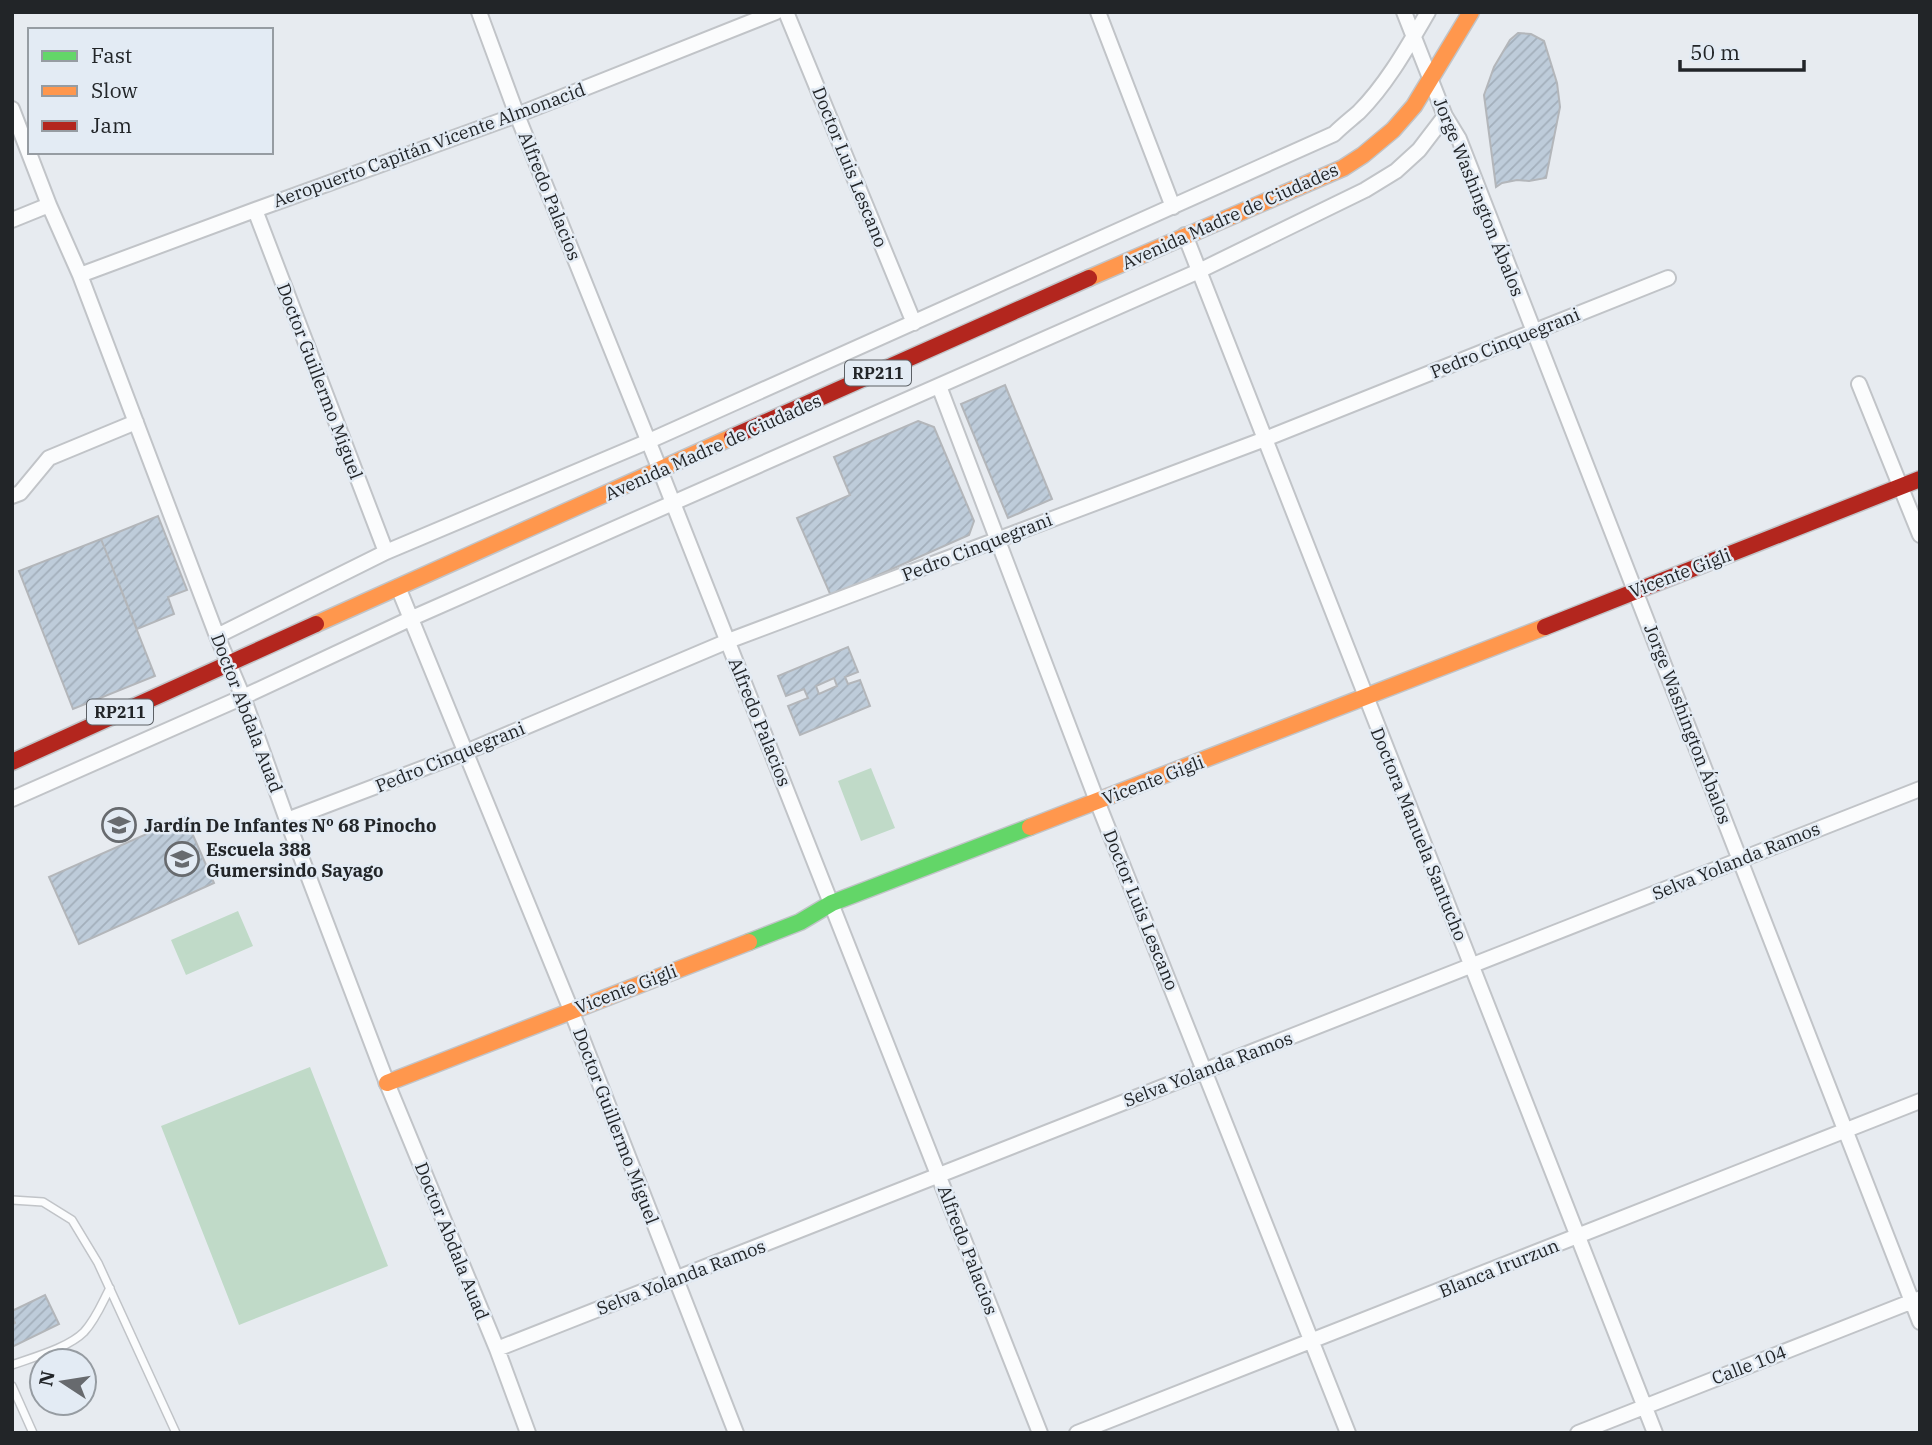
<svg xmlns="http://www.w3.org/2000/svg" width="1932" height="1445" font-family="'IBM Plex Serif',serif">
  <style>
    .grass { fill: #c0dac8 }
    .building { fill: url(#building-hatch); stroke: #b3b6ba; stroke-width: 2; fill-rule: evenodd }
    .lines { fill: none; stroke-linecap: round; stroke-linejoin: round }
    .lane-casing { stroke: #c1c4c8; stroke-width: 10 }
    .street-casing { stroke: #c1c4c8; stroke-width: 18 }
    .fast-casing { stroke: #c1c4c8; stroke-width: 19 }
    .slow-casing { stroke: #c1c4c8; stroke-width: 19 }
    .jam-casing { stroke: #c1c4c8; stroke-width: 19 }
    .lane { stroke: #fbfcfd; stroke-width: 7 }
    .street { stroke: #fbfcfd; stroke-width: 14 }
    .fast { stroke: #63d668; stroke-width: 16 }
    .slow { stroke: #ff974d; stroke-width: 16 }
    .jam { stroke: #b3261e; stroke-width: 16 }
    .labels { text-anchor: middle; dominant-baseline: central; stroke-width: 5; stroke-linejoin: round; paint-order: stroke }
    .shield { fill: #e3ebf4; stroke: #5c6065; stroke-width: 2 }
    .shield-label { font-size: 16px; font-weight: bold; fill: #222528 }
    .street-label { font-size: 18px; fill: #222528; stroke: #e3ebf4 }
    .poi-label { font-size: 18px; font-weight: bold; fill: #222528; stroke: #e3ebf4; text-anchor: start }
  </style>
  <defs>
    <pattern id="building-hatch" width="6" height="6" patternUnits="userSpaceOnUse" patternTransform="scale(1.75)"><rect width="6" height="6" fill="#beccda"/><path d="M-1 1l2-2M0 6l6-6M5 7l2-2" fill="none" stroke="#a3afbb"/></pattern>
  </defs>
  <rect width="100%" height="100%" fill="#e7ebf0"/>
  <path class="grass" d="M871 768 895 828 861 841 838 781Z
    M238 911 253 946 186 975 171 940Z
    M310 1067 388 1266 239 1325 161 1126Z"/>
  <path class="building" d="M1518 33 1531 34 1544 41 1557 83 1560 107 1546 178 1529 181 1517 180 1502 183 1496 187 1484 95 1494 67 1510 40Z
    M1005 385 1052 499 1008 518 961 404Z
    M918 421 934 427 974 521 969 535 831 596 797 518 850 495 834 457Z
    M158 516 187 590 168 597 174 614 137 629 101 539Z
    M101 539 155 676 73 709 19 571Z
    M848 647 858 672 845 677 848 684 860 680 870 706 800 735 788 706 808 698 804 689 786 696 778 676ZM834 678 837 686 819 694 816 686Z
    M185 817 214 883 79 944 49 877Z
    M45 1295 59 1324 12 1347V1325L15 1323 12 1317V1311Z"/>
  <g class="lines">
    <g class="lane-casing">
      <path id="lane" d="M12 1200 43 1202 72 1220 98 1263 176 1433
        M12 1365C34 1357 68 1348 84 1332 96 1319 102 1303 110 1288
        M12 1386 33 1433"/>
    </g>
    <g class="street-casing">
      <path id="street" d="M479 12 517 115 660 470 1040 1433
        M786 12 914 323
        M1098 12 1173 207
        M1404 12 1445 116 1459 139 1920 1322
        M12 109 49 205 80 275 217 636 243 697 287 820 387 1083 497 1349 528 1433
        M255 210 386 552
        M12 220 49 205
        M1185 235 1655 1433
        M80 275 255 210 517 115 776 12
        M1859 384 1920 535
        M939 386 1097 801 1348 1433
        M12 496 20 493 49 458 136 422
        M398 587 571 1010 736 1433
        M217 636 386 552 649 441 1334 134C1342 126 1351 119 1359 112 1387 84 1408 46 1428 12
        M12 799 243 697 412 618 1199 271 1365 190 1396 171 1419 150 1445 116
        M287 820 466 752 728 641 1265 439 1668 278
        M497 1349 1920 789
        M1077 1433 1920 1101
        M1578 1433 1918 1299"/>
    </g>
    <g class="fast-casing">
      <path id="fast" d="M749 942 800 922 832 903 1030 827"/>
    </g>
    <g class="slow-casing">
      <path id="slow" d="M1089 278 1343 168 1363 155 1393 130 1414 106 1471 12
        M316 624 732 437
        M1030 827 1545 627
        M387 1083 749 942"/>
    </g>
    <g class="jam-casing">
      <path id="jam" d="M732 437 1089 278
        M1545 627 1920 479
        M12 762 316 624"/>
    </g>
    <use href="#lane" class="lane"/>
    <use href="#street" class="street"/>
    <use href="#fast" class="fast"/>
    <use href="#slow" class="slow"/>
    <use href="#jam" class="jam"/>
  </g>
  <defs>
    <g id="school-ring" transform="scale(1.75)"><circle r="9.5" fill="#e3ebf4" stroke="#676a6e" stroke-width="1.5"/><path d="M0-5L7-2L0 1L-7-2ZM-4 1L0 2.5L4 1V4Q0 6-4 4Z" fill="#676a6e"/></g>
  </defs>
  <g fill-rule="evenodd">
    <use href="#school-ring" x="119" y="825"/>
    <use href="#school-ring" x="182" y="859"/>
  </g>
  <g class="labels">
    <g class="shield">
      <rect x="845" y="360.5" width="66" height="25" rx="5"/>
      <rect x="87" y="699.5" width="66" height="25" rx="5"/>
    </g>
    <g class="shield-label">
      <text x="878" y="373">RP211</text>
      <text x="120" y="712">RP211</text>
    </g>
    <g class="street-label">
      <text transform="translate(429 145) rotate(-20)">Aeropuerto Capitán Vicente Almonacid</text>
      <text transform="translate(850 167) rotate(68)">Doctor Luis Lescano</text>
      <text transform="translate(550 196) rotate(68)">Alfredo Palacios</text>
      <text transform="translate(1479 197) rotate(68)">Jorge Washington Ábalos</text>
      <text transform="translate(1230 216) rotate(-24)">Avenida Madre de Ciudades</text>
      <text transform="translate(1505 343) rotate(-22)">Pedro Cinquegrani</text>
      <text transform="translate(320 381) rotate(69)">Doctor Guillermo Miguel</text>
      <text transform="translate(713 447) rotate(-24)">Avenida Madre de Ciudades</text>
      <text transform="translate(977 547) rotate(-21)">Pedro Cinquegrani</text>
      <text transform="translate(1680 573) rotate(-21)">Vicente Gigli</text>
      <text transform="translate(247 713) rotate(69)">Doctor Abdala Auad</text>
      <text transform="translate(760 722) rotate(68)">Alfredo Palacios</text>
      <text transform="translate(1688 724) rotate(69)">Jorge Washington Ábalos</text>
      <text transform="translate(450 757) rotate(-22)">Pedro Cinquegrani</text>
      <text transform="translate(1153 780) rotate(-21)">Vicente Gigli</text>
      <text transform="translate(1419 834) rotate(68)">Doctora Manuela Santucho</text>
      <text transform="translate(1736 861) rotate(-22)">Selva Yolanda Ramos</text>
      <text transform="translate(1141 910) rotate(68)">Doctor Luis Lescano</text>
      <text transform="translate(626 989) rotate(-21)">Vicente Gigli</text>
      <text transform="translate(1208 1069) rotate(-21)">Selva Yolanda Ramos</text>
      <text transform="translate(616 1126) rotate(69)">Doctor Guillermo Miguel</text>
      <text transform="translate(452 1241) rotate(68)">Doctor Abdala Auad</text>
      <text transform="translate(968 1250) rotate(69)">Alfredo Palacios</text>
      <text transform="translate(1499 1268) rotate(-22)">Blanca Irurzun</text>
      <text transform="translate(681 1277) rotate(-21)">Selva Yolanda Ramos</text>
      <text transform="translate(1749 1365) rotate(-21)">Calle 104</text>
    </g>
    <g class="poi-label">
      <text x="144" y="825">Jardín De Infantes Nº 68 Pinocho</text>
      <text x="206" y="849">Escuela 388<tspan x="206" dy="21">Gumersindo Sayago</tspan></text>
    </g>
  </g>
  <rect width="1932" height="1445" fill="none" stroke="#222528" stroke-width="28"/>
  <rect x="28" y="28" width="245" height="126" fill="#e3ebf4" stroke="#969ca2" stroke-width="2"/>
  <rect x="42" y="51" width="35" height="10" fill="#63d668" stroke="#969ca2" stroke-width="2"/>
  <text x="91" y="63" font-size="21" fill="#222528">Fast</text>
  <rect x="42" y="86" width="35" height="10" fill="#ff974d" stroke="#969ca2" stroke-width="2"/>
  <text x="91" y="98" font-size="21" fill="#222528">Slow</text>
  <rect x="42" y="121" width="35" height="10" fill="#b3261e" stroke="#969ca2" stroke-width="2"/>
  <text x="91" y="133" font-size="21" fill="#222528">Jam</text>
  <g transform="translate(63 1382) rotate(282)"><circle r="33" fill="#e3ebf4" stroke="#969ca2" stroke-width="2"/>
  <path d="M0-5L12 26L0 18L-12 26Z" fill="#676a6e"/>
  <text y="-10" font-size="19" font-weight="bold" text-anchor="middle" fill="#222528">N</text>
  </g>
  <path d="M1680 60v10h124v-10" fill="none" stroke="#222528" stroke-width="3.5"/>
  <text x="1690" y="60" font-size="21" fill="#222528" stroke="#e3ebf4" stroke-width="5" paint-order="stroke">50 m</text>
</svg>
